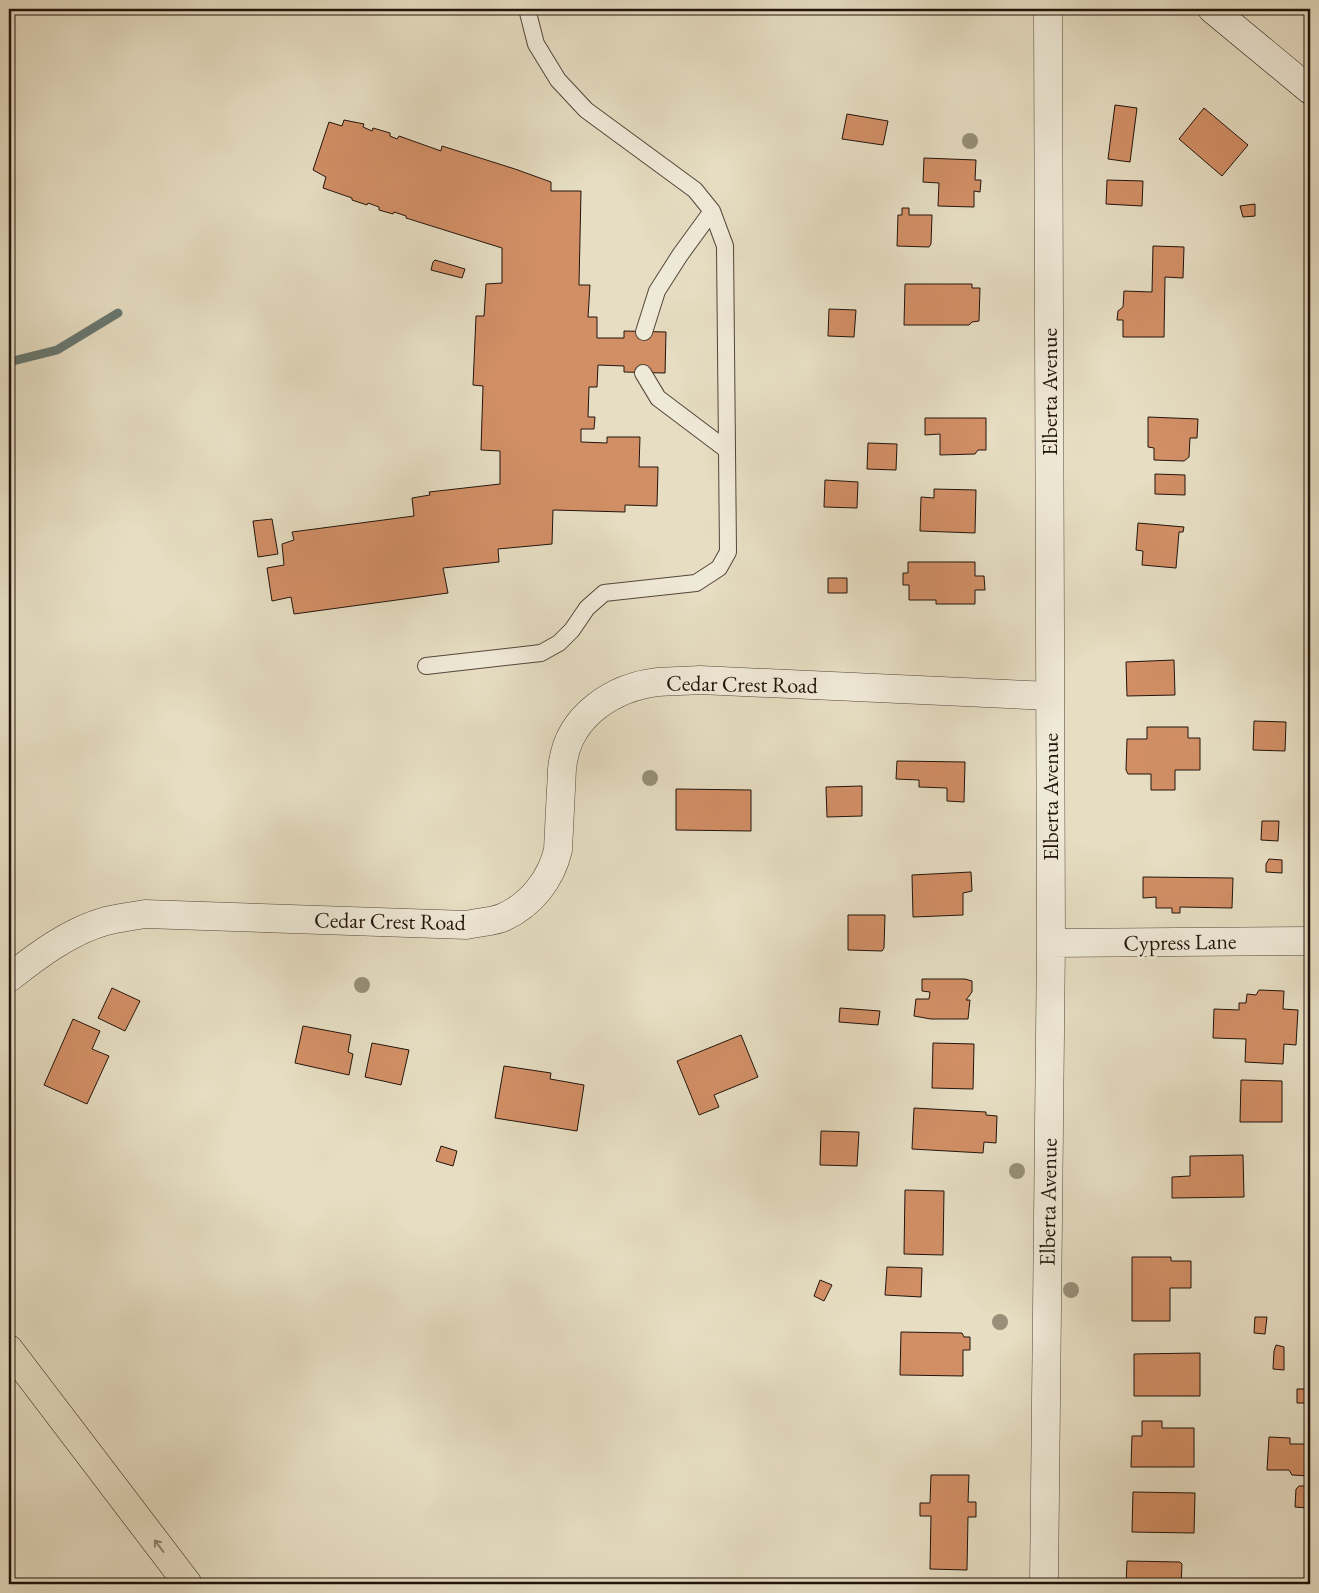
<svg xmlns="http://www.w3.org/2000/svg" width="1319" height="1593" font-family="'EB Garamond',serif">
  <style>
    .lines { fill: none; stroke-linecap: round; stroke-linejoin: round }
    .stream { stroke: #687871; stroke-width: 9 }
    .building { fill: #d28f66; stroke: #22140c }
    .service-casing { stroke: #53463a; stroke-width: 18 }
    .minor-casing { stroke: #53463a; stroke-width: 29 }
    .secondary-casing { stroke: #22140c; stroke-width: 29 }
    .motorway-casing { stroke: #22140c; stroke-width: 29 }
    .service { stroke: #efe9d7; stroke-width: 16 }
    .minor { stroke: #efe9d7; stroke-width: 28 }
    .secondary { stroke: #efe9d7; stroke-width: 28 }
    .motorway { stroke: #e6ddc2; stroke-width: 28 }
    .tree { fill: #978f78 }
    .oneway { stroke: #8e8370 }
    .labels { text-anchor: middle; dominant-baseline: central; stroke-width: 5; stroke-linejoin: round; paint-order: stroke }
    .street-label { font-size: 22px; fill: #22140c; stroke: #efe9d7 }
  </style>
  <rect width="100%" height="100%" fill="#e6ddc2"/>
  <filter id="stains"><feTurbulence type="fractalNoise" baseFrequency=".004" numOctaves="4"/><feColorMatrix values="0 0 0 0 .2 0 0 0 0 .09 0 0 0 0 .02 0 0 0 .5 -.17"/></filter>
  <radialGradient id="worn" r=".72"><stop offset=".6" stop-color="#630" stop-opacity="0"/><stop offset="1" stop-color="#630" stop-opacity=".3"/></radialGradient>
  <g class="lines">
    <path class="stream" d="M9 362 57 350 118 313"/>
  </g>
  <path class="building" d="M1115 105 1137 108 1130 162 1108 159Z
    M1204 108 1248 145 1222 176 1179 139Z
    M847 114 888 121 883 145 842 139Z
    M344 120 364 124 363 127 372 131 373 128 390 133V136L397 139 399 136 441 151 442 146 515 169 551 182V191H581L579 285H590L588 317H597V338H624V331L666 332 665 373 624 372V366L598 365 597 387H589L588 417H595L594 429H581V442L607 443V437H640L639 467H658L657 506 625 505V512L553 510 552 544 498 549 499 562 443 568 448 593 294 614 291 597 272 601 267 568 284 565 282 544 294 540 292 532 414 516 412 498 430 495 429 492 500 484V451L481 450 483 386 473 385 476 316H484L486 284 502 283V248L406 218V216L394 212 393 214 379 210V207L368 203 367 205 352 200V198L323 188 326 177 313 170 329 122 342 126Z
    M924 158 976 160 975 180H981L980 192 974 191V207L938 206 939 183 923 182Z
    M1107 180 1143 181 1142 206 1106 204Z
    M1255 204V216L1243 217 1240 206Z
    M902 208H909V215H932L931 244 929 247 897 246 898 215H902Z
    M1153 246 1184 247 1183 278 1165 277 1164 337H1123V320H1117L1118 311 1123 307 1124 291 1152 292Z
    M435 260 465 269 462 278 431 270 433 262Z
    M905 284H972V288H980L979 321 972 322 969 325H904Z
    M829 309 856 310 854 337 828 336Z
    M1148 417 1198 419 1197 438H1190L1189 457 1184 461 1154 460V448L1148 447Z
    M925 418H986V450H978L975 454 940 455V434L925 435Z
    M868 443 897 444 896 470 867 469Z
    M1155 474 1185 475V495L1155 494Z
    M825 480 858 482 857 508 824 507Z
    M934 489 976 490 975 533 920 531 921 497 934 498Z
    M272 519 278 554 258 557 253 521Z
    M1138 523 1184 527 1183 532H1179L1176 568 1142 565 1143 551 1136 550Z
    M908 562H975V576H984L985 590H975V604H936V600H909V585H903V573H908Z
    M828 578H847V593H828Z
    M1174 660 1175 695 1127 696 1126 662Z
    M1254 721 1286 722 1285 751 1253 750Z
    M1147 727H1188V738H1200V770H1175V790H1151V774H1128L1126 770 1127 739H1147Z
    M897 761 965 762 964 802 947 801V788L919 787V780L896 779Z
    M862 786V816L827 817 826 787Z
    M676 789 751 790V831L676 830Z
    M1262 821H1279L1278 841 1261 840Z
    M1269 859 1282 860V873L1266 872V864Z
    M971 872 972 891 963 893V915L913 917 912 875Z
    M1143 877 1233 878 1232 908 1180 907V913H1172V908H1156V897L1143 898Z
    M848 915H885L884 948 882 951 848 950Z
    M922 979H965L972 981V992L966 1000H970L968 1019H931L914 1016 916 999H929L930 992 922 991Z
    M112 988 140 1001 125 1031 98 1018Z
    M1259 990 1284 991 1283 1009 1298 1010 1296 1045 1284 1044 1283 1064 1245 1062 1246 1039 1213 1038 1214 1009 1239 1010V1003H1246L1247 994 1256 995Z
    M840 1008 880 1011 878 1025 839 1022Z
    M73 1019 100 1031 92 1049 109 1056 87 1104 44 1085Z
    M303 1026 351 1035 348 1052 353 1054 349 1075 295 1063Z
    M741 1035 758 1077 714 1095 719 1107 699 1115 677 1061Z
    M372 1043 409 1050 401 1085 365 1077Z
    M933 1043 974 1044 973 1089 932 1088Z
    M504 1066 551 1073 550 1079 584 1085 577 1131 495 1118Z
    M1241 1080 1282 1081V1122H1240Z
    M914 1108 986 1112V1115L997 1116 996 1143 984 1142 983 1153 912 1149Z
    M821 1131 859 1132 857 1166 820 1165Z
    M441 1146 457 1151 453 1166 436 1161Z
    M1243 1155 1244 1197 1172 1198V1177L1190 1176V1156Z
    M905 1190 944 1191 943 1255 904 1254Z
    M1132 1257H1171V1261H1191V1288H1170V1321H1132Z
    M887 1267 922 1268 921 1297 885 1295Z
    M820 1280 832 1285 824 1301 814 1296Z
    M1255 1317H1267L1265 1334 1254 1333Z
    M901 1332 962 1333 964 1337H970V1350H963V1376L900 1375Z
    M1276 1345 1284 1347V1370L1273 1369 1274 1351Z
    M1200 1353V1396H1134V1354Z
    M1297 1389H1310V1403H1297Z
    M1142 1421H1162V1428H1194V1467H1131L1132 1436H1142Z
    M1269 1437 1290 1438V1444H1310V1476L1292 1475 1289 1470H1267Z
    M931 1475H969L968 1502H976V1517H968L967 1570 930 1569 931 1516H920V1503H930Z
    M1299 1486H1309L1307 1508 1295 1507 1296 1489Z
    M1133 1492 1195 1493 1194 1533 1132 1532Z
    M1127 1561 1180 1562 1182 1564 1181 1584H1126Z"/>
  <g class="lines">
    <g class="service-casing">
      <path id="service" d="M644 332 657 291 680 255 712 211
        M643 373 658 398 727 450
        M426 666 541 653 559 643 572 630 587 608 604 593 696 583 719 568 728 552 725 246 712 211 695 190 586 110 558 80 536 44 527 9"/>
    </g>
    <g class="minor-casing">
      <path id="minor" d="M1051 943 1310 941
        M9 978C38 955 70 931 106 921 119 918 132 916 145 914L467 925C479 922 493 922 504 917 532 904 551 879 558 850 559 829 560 809 561 789 562 780 561 771 563 762 570 715 614 687 658 682 672 681 686 681 700 680L1050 696
        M1044 1584 1051 943 1048 9"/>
    </g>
    <g class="secondary-casing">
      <path id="secondary" d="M1212 9 1310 90"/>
    </g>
    <g class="motorway-casing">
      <path id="motorway" d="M9 1349 188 1584"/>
    </g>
    <use href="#service" class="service"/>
    <use href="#minor" class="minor"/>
    <use href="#secondary" class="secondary"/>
    <use href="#motorway" class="motorway"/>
  </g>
  <g class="tree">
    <circle cx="970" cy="141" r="8"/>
    <circle cx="650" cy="778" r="8"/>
    <circle cx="362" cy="985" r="8"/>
    <circle cx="1017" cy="1171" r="8"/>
    <circle cx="1071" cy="1290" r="8"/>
    <circle cx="1000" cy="1322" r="8"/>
  </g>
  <defs><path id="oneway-shaft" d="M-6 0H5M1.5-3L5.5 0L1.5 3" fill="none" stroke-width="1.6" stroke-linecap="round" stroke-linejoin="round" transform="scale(1.25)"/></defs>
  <use class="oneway" href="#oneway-shaft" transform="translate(159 1546) rotate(-127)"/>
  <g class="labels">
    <g class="street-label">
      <text transform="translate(1049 392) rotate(-90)">Elberta Avenue</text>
      <text transform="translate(742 684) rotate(1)">Cedar Crest Road</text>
      <text transform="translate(1050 797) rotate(-90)">Elberta Avenue</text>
      <text transform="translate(390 921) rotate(1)">Cedar Crest Road</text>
      <text transform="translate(1180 942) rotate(-1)">Cypress Lane</text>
      <text transform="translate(1048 1202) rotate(-89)">Elberta Avenue</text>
    </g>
  </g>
  <rect width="1319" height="1593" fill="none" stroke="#e6ddc2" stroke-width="30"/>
  <rect x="10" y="10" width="1299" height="1573" fill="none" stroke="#22140c" stroke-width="2.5"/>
  <rect x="15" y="15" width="1289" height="1563" fill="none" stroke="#22140c"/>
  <rect width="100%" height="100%" filter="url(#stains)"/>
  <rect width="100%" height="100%" fill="url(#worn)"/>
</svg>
